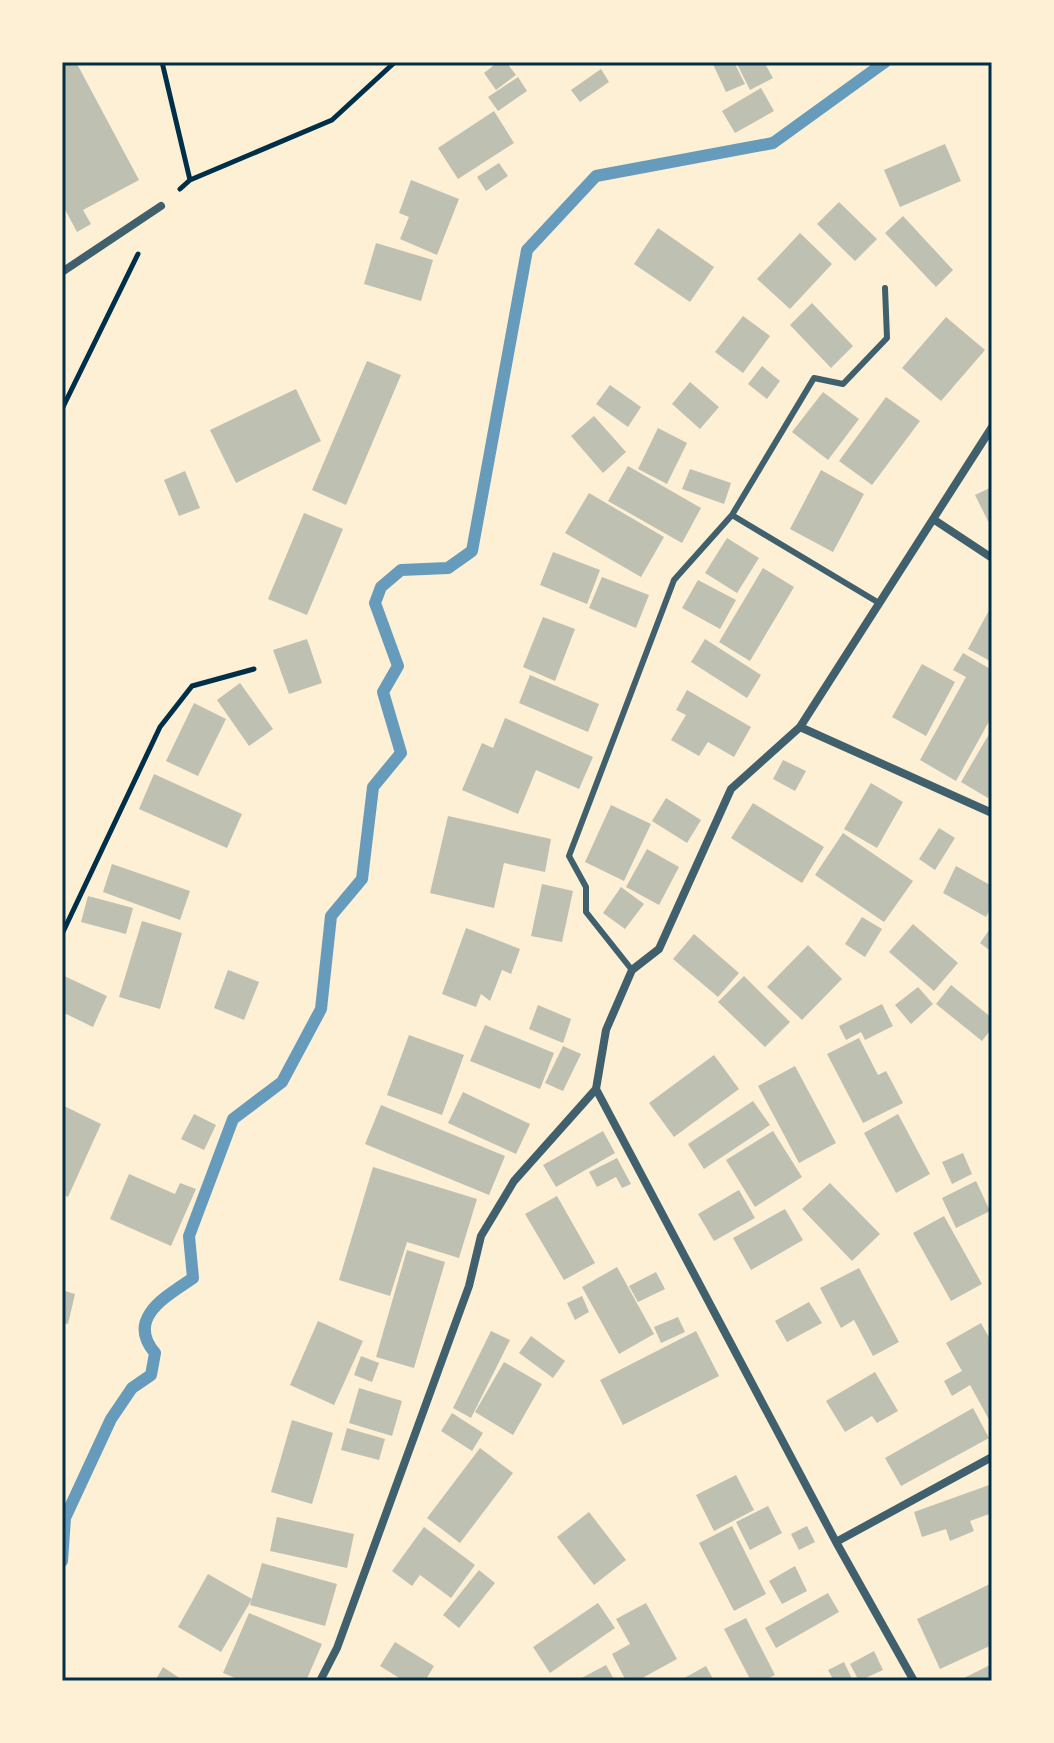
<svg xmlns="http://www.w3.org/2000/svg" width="1054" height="1743" font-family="'DejaVu Sans',sans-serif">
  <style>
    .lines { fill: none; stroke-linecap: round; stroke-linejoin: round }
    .stream { stroke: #669bbc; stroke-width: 12 }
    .building { fill: #bec0b2 }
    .path { stroke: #003049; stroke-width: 5 }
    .service { stroke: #3f606c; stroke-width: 6 }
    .minor { stroke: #3f606c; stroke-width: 8 }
    .neatline { fill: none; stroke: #003049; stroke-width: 3 }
  </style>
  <rect width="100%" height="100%" fill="#fdf0d5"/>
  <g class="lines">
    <path class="stream" d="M62 1561 65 1518 111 1419 132 1388 151 1375 155 1353C125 1318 167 1296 193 1278L189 1236 233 1119 282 1082 321 1009 331 916 362 879 373 787 401 753 383 692 398 666 375 603 381 587 401 570 448 568 472 551 527 250 596 176 773 143 885 62"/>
  </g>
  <path class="building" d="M62 62H76L139 180 83 210 91 224 77 232 62 204Z
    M498 62H506L516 75 496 90 484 73Z
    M712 62H734L745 84 726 92Z
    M736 62H764L773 78 750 90Z
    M601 69 609 82 580 102 571 90Z
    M518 77 527 91 498 111 488 97Z
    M761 88 774 111 735 133 722 111Z
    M494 111 514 143 458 179 438 148Z
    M945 144 961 181 900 207 884 170Z
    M499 163 508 176 486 191 477 177Z
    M411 180 459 199 437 255 400 239 409 217 399 213Z
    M839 202 877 239 855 261 817 224Z
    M903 216 953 270 936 287 885 233Z
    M658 228 714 267 690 302 634 264Z
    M800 233 832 264 790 309 757 279Z
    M376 243 433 260 421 301 364 284Z
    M812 303 853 346 831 368 790 325Z
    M743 316 770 336 743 373 715 352Z
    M946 317 985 350 941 401 902 368Z
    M367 361 401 375 346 505 312 490Z
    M762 366 780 381 767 399 748 384Z
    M690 382 719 407 700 429 672 404Z
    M610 385 641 407 628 427 596 404Z
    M296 389 321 441 236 483 210 430Z
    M823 392 859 419 828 460 792 432Z
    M886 397 920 421 872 485 839 461Z
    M594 416 626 452 603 473 571 436Z
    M658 428 687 443 667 484 638 469Z
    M628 466 701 508 682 543 608 501Z
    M690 469 731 483 724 504 682 489Z
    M821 470 864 494 833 552 790 529Z
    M185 471 200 508 179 516 164 480Z
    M992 487V529L975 495Z
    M589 493 664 537 641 577 565 533Z
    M304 513 343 529 307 615 268 599Z
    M727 538 759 558 737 593 705 573Z
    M553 552 600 570 587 604 540 585Z
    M763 568 794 587 750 661 719 642Z
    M602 577 649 595 636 628 589 608Z
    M698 580 736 600 720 629 682 608Z
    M992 605V662L968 649Z
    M543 617 575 629 555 681 523 667Z
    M307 639 322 683 289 694 273 650Z
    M705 639 761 675 747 698 691 662Z
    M963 653 992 670V716L956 781 920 760 966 677 953 670Z
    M922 664 955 682 926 736 892 717Z
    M530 675 599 704 588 732 519 703Z
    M240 683 273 729 249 746 217 700Z
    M687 690 751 727 734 757 708 742 699 756 671 740 686 715 676 710Z
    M194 703 226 719 198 776 166 761Z
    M505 718 593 757 579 789 536 770 518 814 462 790 482 743 493 748Z
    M992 729V791L988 798 961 782Z
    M783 760 806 771 795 791 773 779Z
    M154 774 242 814 227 848 139 809Z
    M871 783 903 802 877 848 844 829Z
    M666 798 701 820 687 843 652 821Z
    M753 803 824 847 802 883 731 838Z
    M611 805 651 824 624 881 585 862Z
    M448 816 551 839 545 872 504 863 494 908 430 893Z
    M939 828 955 838 935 870 919 859Z
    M843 833 913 881 884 922 815 875Z
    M647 849 679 867 659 905 626 887Z
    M112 864 190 891 180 920 103 892Z
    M956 866 992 886V906L986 917 943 893Z
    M542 884 573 891 562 942 531 936Z
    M621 887 644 904 625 929 603 913Z
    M88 896 133 908 126 934 81 922Z
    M862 917 882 929 865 957 845 944Z
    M142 921 182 933 160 1009 119 997Z
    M913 924 958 963 934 991 889 952Z
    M992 926V952L980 943Z
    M466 928 520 949 511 974 502 970 490 1001 481 994 476 1007 442 994Z
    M694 934 739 973 718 997 673 959Z
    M808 945 842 979 802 1020 767 987Z
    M228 970 259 982 244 1020 214 1008Z
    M62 975 107 996 93 1027 62 1012Z
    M744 976 790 1022 765 1047 718 1002Z
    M951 985 992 1018V1028L982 1041 936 1004Z
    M918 987 933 1004 911 1024 895 1005Z
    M882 1004 893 1026 865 1040 861 1032 846 1040 839 1026Z
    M538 1005 571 1019 563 1043 529 1029Z
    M485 1025 554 1053 540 1089 470 1061Z
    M409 1035 464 1055 442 1115 387 1095Z
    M859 1038 878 1075 886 1071 903 1103 863 1123 827 1054Z
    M563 1046 581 1054 563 1091 545 1083Z
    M714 1055 739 1089 674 1137 649 1103Z
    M795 1066 836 1143 799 1163 758 1086Z
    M463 1092 530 1124 516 1154 448 1123Z
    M753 1101 770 1125 704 1169 688 1144Z
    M62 1105 101 1124 68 1197 62 1194Z
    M381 1105 505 1156 489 1195 365 1144Z
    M194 1114 216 1125 204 1150 181 1139Z
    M898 1114 930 1174 896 1193 864 1133Z
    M603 1131 615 1153 556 1187 543 1165Z
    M773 1131 802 1177 755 1207 726 1160Z
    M963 1153 972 1174 952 1184 942 1162Z
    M617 1158 631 1184 622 1188 616 1177 597 1187 589 1172Z
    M373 1167 477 1199 459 1258 407 1242 390 1296 339 1280Z
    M129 1174 175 1194 180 1183 196 1189 171 1246 110 1219Z
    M976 1181 990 1211 956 1228 942 1198Z
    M830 1183 880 1234 852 1261 802 1209Z
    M739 1190 755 1218 714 1241 698 1214Z
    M557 1196 595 1263 564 1280 525 1214Z
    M785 1209 803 1240 751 1270 733 1238Z
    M944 1216 982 1284 951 1301 913 1233Z
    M407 1250 445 1262 414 1368 376 1357Z
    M617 1267 654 1334 619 1354 582 1287Z
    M859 1268 899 1342 873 1356 854 1320 841 1328 820 1288Z
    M656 1272 665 1289 638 1302 629 1286Z
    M62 1290 75 1294 68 1324 62 1323Z
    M582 1296 589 1312 575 1320 567 1303Z
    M809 1302 822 1323 787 1342 775 1321Z
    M678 1317 685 1332 661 1343 654 1327Z
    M318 1321 363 1341 334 1405 290 1385Z
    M981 1323 992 1343V1425L970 1385 952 1396 944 1381 962 1371 946 1343Z
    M491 1331 510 1340 471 1418 453 1408Z
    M696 1331 719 1376 623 1425 600 1380Z
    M531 1336 565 1361 553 1378 519 1353Z
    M361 1356 379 1363 372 1382 354 1375Z
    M504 1362 542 1384 513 1435 475 1412Z
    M875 1372 898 1411 877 1423 872 1416 845 1432 826 1401Z
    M359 1388 402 1401 392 1436 349 1423Z
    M973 1408 989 1438 901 1486 885 1458Z
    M452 1413 483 1433 472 1451 441 1431Z
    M292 1420 333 1433 312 1504 271 1492Z
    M347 1428 385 1439 379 1460 341 1450Z
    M480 1448 513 1473 460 1543 427 1518Z
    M736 1475 754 1510 714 1531 696 1495Z
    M992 1484V1513L970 1521 974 1531 950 1541 946 1529 922 1537 914 1512Z
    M768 1506 782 1533 750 1550 736 1522Z
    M589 1512 626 1560 594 1585 557 1537Z
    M277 1517 354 1534 347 1568 270 1551Z
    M732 1526 766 1594 734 1611 699 1543Z
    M807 1526 815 1542 799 1550 791 1534Z
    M424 1527 475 1565 451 1598 420 1575 412 1586 392 1571Z
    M262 1563 337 1584 325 1626 250 1605Z
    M795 1566 807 1591 782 1604 769 1581Z
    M479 1570 495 1583 459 1628 443 1615Z
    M208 1574 252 1599 221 1652 178 1627Z
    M992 1583V1645L940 1669 917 1619Z
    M828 1593 839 1612 776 1648 765 1628Z
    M598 1603 615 1628 550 1673 533 1647Z
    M646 1603 677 1659 637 1681H626L612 1654 630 1644 616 1619Z
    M249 1613 322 1644 306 1681H243L223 1673Z
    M746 1618 775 1675 763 1681H751L724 1629Z
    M395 1642 434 1666 425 1681H404L380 1666Z
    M874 1651 883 1670 859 1681 850 1664Z
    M844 1662 853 1681H834L828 1670Z
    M992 1664V1681H958Z
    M606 1665 615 1681H576Z
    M706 1666 714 1681H679Z
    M163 1667 184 1681H155Z"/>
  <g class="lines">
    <path class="path" d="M162 62 190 180 180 189
      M190 180 332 120 395 62
      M62 409 138 254
      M62 934 160 727 192 686 254 669"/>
    <path class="service" d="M732 515 814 378 843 384 887 338 885 288
      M632 970 586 912V887L569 856 674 580 732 515 879 603"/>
    <path class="minor" d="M62 272 161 206
      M933 519 992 558
      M800 727 992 813
      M836 1542 992 1457
      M320 1681 337 1648 469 1286 481 1236 514 1181 596 1089
      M914 1681 836 1542 596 1089 606 1030 632 970 659 949 731 789 800 727 992 427"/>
  </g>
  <rect width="1054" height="1743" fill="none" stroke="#fdf0d5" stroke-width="128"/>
  <rect x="64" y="64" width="926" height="1615" class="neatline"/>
</svg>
